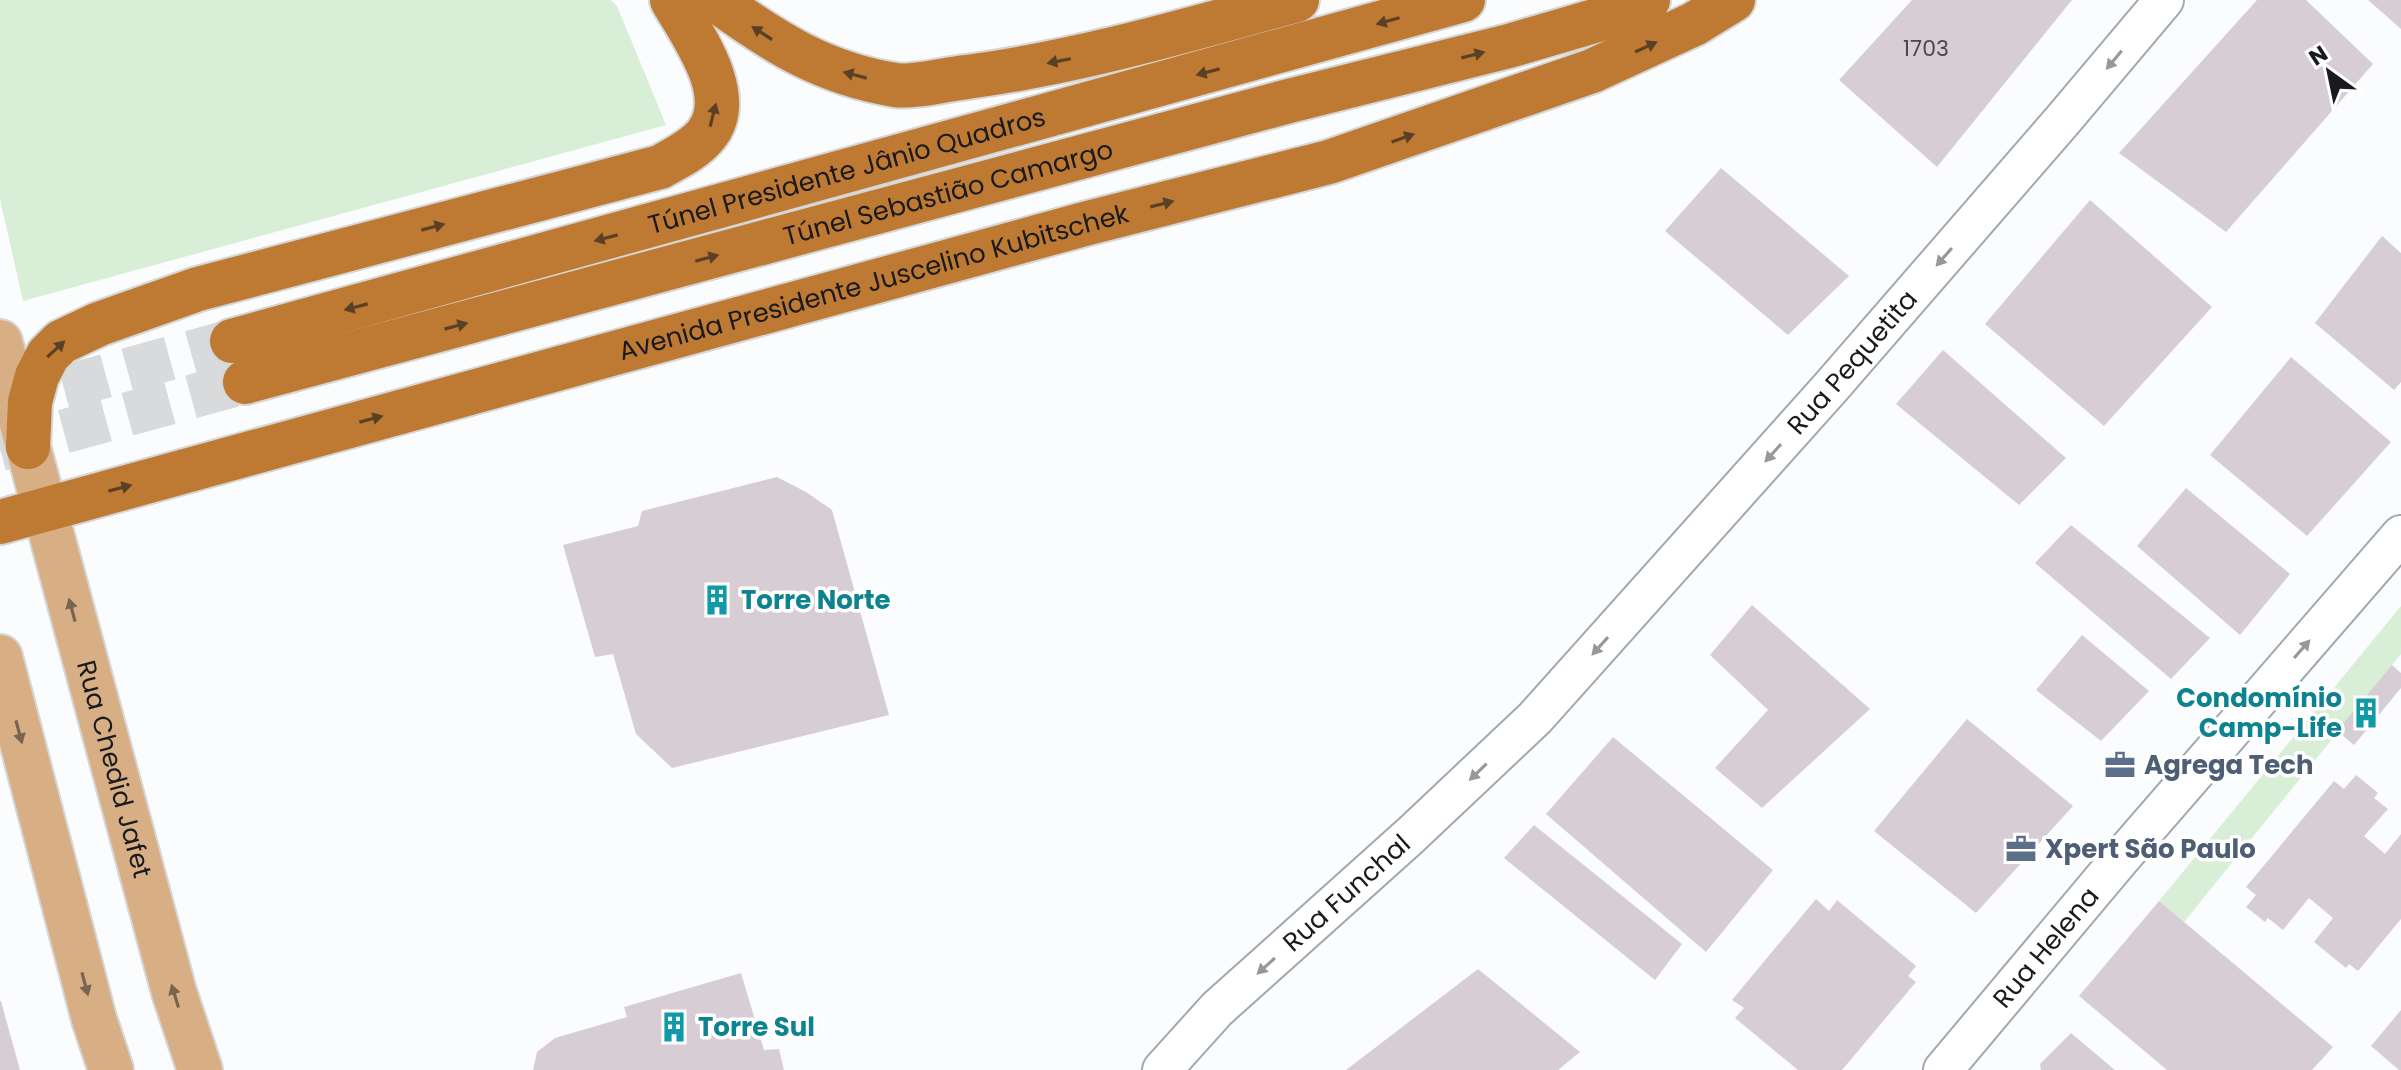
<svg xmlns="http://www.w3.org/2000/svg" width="2401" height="1070" font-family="Poppins,sans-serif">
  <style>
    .green { fill: #d9eed6 }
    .building { fill: #d7ced5 }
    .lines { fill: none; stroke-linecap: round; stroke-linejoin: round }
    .highway-tunnel { stroke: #d8dadb; stroke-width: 44; stroke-dasharray: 44 22; stroke-linecap: butt }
    .street-casing { stroke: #a1a8af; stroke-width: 42 }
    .primary-casing { stroke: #d5d6d6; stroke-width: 48 }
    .highway-casing { stroke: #d5d6d6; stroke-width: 48 }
    .street { stroke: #fff; stroke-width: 38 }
    .primary { stroke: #d8af85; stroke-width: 44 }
    .highway { stroke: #be7933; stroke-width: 44 }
    .oneway { fill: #5a4026 }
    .oneway2 { fill: #979899 }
    .oneway3 { fill: #786451 }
    .labels { text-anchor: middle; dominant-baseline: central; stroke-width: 7; stroke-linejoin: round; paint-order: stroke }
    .number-label { font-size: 22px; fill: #48474b }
    .street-label { font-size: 26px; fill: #181a1d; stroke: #fff }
    .culture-label { font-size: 26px; font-weight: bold; fill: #0d838f; stroke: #fff; text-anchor: start }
    .service-label { font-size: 26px; font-weight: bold; fill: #4e5e75; stroke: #fff; text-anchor: start }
  </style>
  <rect width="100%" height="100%" fill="#fafcfd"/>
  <path class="green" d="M0 0H611L617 6 666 125 23 301 0 199Z
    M2401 606V654L2184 922 2159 901Z"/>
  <path class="building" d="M1912 0H2072L1937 167 1839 80Z
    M2257 0H2306L2373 64 2226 232 2119 153Z
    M2368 0H2401V29Z
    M1721 168 1849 276 1788 335 1665 231Z
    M2090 200 2212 307 2104 426 1985 324Z
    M2382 236 2401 253V382L2394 390 2315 323Z
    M1943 350 2066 458 2019 505 1896 404Z
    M2291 357 2391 442 2307 536 2210 455Z
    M777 477 806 492 832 510 889 715 672 768 636 734 613 654 595 657 563 545 638 526 642 511Z
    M2186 488 2290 574 2240 635 2137 546Z
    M2071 525 2210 638 2171 679 2035 563Z
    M1752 605 1870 709 1762 808 1715 768 1768 710 1710 655Z
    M2082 635 2149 691 2101 741 2036 690Z
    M2392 665 2401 673V688L2354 745 2337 731Z
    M1967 719 2073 806 1976 913 1874 831Z
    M1613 737 1773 870 1706 952 1546 814Z
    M2356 775 2378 793 2374 798 2388 809 2364 836 2385 854 2401 834V919L2358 971 2349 964 2346 968 2314 942 2333 918 2309 898 2283 930 2268 918 2265 922 2246 907 2256 895 2246 887 2334 781 2344 789Z
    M1534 825 1682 944 1655 980 1504 858Z
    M1816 899 1829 911 1837 900 1916 966 1908 976 1916 982 1842 1070H1798L1735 1018 1744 1008 1732 1000Z
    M2159 901 2333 1047 2312 1070H2167L2079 996Z
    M1478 969 1580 1052 1558 1070H1346Z
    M741 973 764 1050 779 1049 784 1070H533L537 1052 555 1038 627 1017 624 1007Z
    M0 1001H1L20 1070H0Z
    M2401 1010V1070H2399L2371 1046Z
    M2071 1033 2115 1070H2041L2040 1064Z"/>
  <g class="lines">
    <path class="highway-tunnel" d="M0 405 232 341
      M0 449 245 382"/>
    <g class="street-casing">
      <g id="street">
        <path id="s1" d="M1162 1070 1217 1009 1411 835 1535 718 1831 387 2062 121 2164 0"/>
        <path id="s2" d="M1943 1070 2120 859 2401 535"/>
      </g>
    </g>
    <g class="primary-casing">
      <g id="primary">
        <path id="s3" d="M0 342 174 992 200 1070"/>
        <path d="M0 657 94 1019 111 1070"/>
      </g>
    </g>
    <g class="highway-casing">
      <g id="highway">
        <path d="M716 0C774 42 822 73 895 85 914 88 946 79 967 77 1079 62 1188 30 1297 0"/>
        <path id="s4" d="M232 341 1463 0"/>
        <path id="s5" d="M245 382 1289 101 1509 46 1615 15 1648 0"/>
        <path d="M28 447 30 402 37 376 48 355 61 342 99 324 198 289 660 167C676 158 695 149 706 135 738 96 692 35 672 0"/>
        <path id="s6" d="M0 522 1088 223 1329 162 1592 71 1694 24 1733 0"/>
      </g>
    </g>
    <use href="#street" class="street"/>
    <use href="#primary" class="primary"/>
    <use href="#highway" class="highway"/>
  </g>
  <defs><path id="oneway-solid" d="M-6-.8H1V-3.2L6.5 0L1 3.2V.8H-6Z" transform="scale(2)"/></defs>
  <g class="oneway">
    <use href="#oneway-solid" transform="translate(1388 21) rotate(164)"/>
    <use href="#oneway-solid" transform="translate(762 33) rotate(-147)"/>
    <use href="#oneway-solid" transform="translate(1646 47) rotate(-25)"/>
    <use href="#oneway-solid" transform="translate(1473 55) rotate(-14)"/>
    <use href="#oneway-solid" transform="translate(1059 61) rotate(169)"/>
    <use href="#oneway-solid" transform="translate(1208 72) rotate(165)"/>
    <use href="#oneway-solid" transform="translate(855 75) rotate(-165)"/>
    <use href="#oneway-solid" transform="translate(713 115) rotate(-76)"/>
    <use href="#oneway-solid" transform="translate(1403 138) rotate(-19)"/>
    <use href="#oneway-solid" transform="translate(1162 204) rotate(-14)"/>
    <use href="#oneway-solid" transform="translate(433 227) rotate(-15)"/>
    <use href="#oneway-solid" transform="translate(606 238) rotate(165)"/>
    <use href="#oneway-solid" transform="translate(707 258) rotate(-15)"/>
    <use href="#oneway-solid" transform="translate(356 307) rotate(165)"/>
    <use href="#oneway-solid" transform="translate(456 326) rotate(-15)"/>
    <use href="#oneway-solid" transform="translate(56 349) rotate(-43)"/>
    <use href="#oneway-solid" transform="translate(371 419) rotate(-15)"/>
    <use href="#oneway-solid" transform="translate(120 488) rotate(-15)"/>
  </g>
  <g class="oneway2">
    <use href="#oneway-solid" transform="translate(2114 60) rotate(130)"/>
    <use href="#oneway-solid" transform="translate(1944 257) rotate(131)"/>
    <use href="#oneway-solid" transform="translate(1773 453) rotate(132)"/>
    <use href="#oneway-solid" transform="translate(1600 646) rotate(132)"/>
    <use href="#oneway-solid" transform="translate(2302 649) rotate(-49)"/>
    <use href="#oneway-solid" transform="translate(1478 772) rotate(136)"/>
    <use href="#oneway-solid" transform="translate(1266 966) rotate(138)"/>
  </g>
  <g class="oneway3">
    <use href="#oneway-solid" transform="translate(72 610) rotate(-105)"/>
    <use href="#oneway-solid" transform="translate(19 732) rotate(75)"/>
    <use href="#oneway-solid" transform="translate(85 984) rotate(75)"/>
    <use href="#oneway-solid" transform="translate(175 996) rotate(-107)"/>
  </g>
  <defs>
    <g id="building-bare" transform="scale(2.4)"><path d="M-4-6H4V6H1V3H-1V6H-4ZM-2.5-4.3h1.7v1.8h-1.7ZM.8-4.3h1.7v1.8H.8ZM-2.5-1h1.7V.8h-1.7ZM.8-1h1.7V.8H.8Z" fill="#0f9aa8" stroke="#fff" stroke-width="2.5" paint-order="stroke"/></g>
    <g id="office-bare" transform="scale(2.4)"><path d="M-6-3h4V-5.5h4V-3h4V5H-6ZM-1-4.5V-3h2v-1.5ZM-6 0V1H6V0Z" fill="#5c6f8a" stroke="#fff" stroke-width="2.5" paint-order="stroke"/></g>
  </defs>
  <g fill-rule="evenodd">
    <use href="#building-bare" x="717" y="600"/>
    <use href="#building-bare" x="2366" y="713"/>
    <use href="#office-bare" x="2120" y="765"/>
    <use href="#office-bare" x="2021" y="849"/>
    <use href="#building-bare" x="674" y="1027"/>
  </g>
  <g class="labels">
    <g class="number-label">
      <text x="1926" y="48">1703</text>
    </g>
    <g class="street-label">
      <text stroke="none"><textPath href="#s4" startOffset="638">Túnel Presidente Jânio Quadros</textPath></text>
      <text stroke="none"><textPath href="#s5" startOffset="728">Túnel Sebastião Camargo</textPath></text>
      <text stroke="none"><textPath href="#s6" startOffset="906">Avenida Presidente Juscelino Kubitschek</textPath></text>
      <text stroke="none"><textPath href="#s1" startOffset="990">Rua Pequetita</textPath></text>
      <text stroke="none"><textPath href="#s3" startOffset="442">Rua Chedid Jafet</textPath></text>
      <text stroke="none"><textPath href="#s1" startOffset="256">Rua Funchal</textPath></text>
      <text stroke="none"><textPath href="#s2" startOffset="160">Rua Helena</textPath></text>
    </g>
    <g class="culture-label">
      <text x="741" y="600">Torre Norte</text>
      <text x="2342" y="698" text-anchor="end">Condomínio<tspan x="2342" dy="30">Camp-Life</tspan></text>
      <text x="698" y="1027">Torre Sul</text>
    </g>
    <g class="service-label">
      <text x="2144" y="765">Agrega Tech</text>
      <text x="2045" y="849">Xpert São Paulo</text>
    </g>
  </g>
  <g transform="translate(2329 72) rotate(327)" stroke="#ffffff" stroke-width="6" paint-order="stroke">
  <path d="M0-6L14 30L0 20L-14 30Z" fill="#181a1d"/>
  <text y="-12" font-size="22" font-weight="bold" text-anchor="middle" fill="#181a1d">N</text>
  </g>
</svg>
